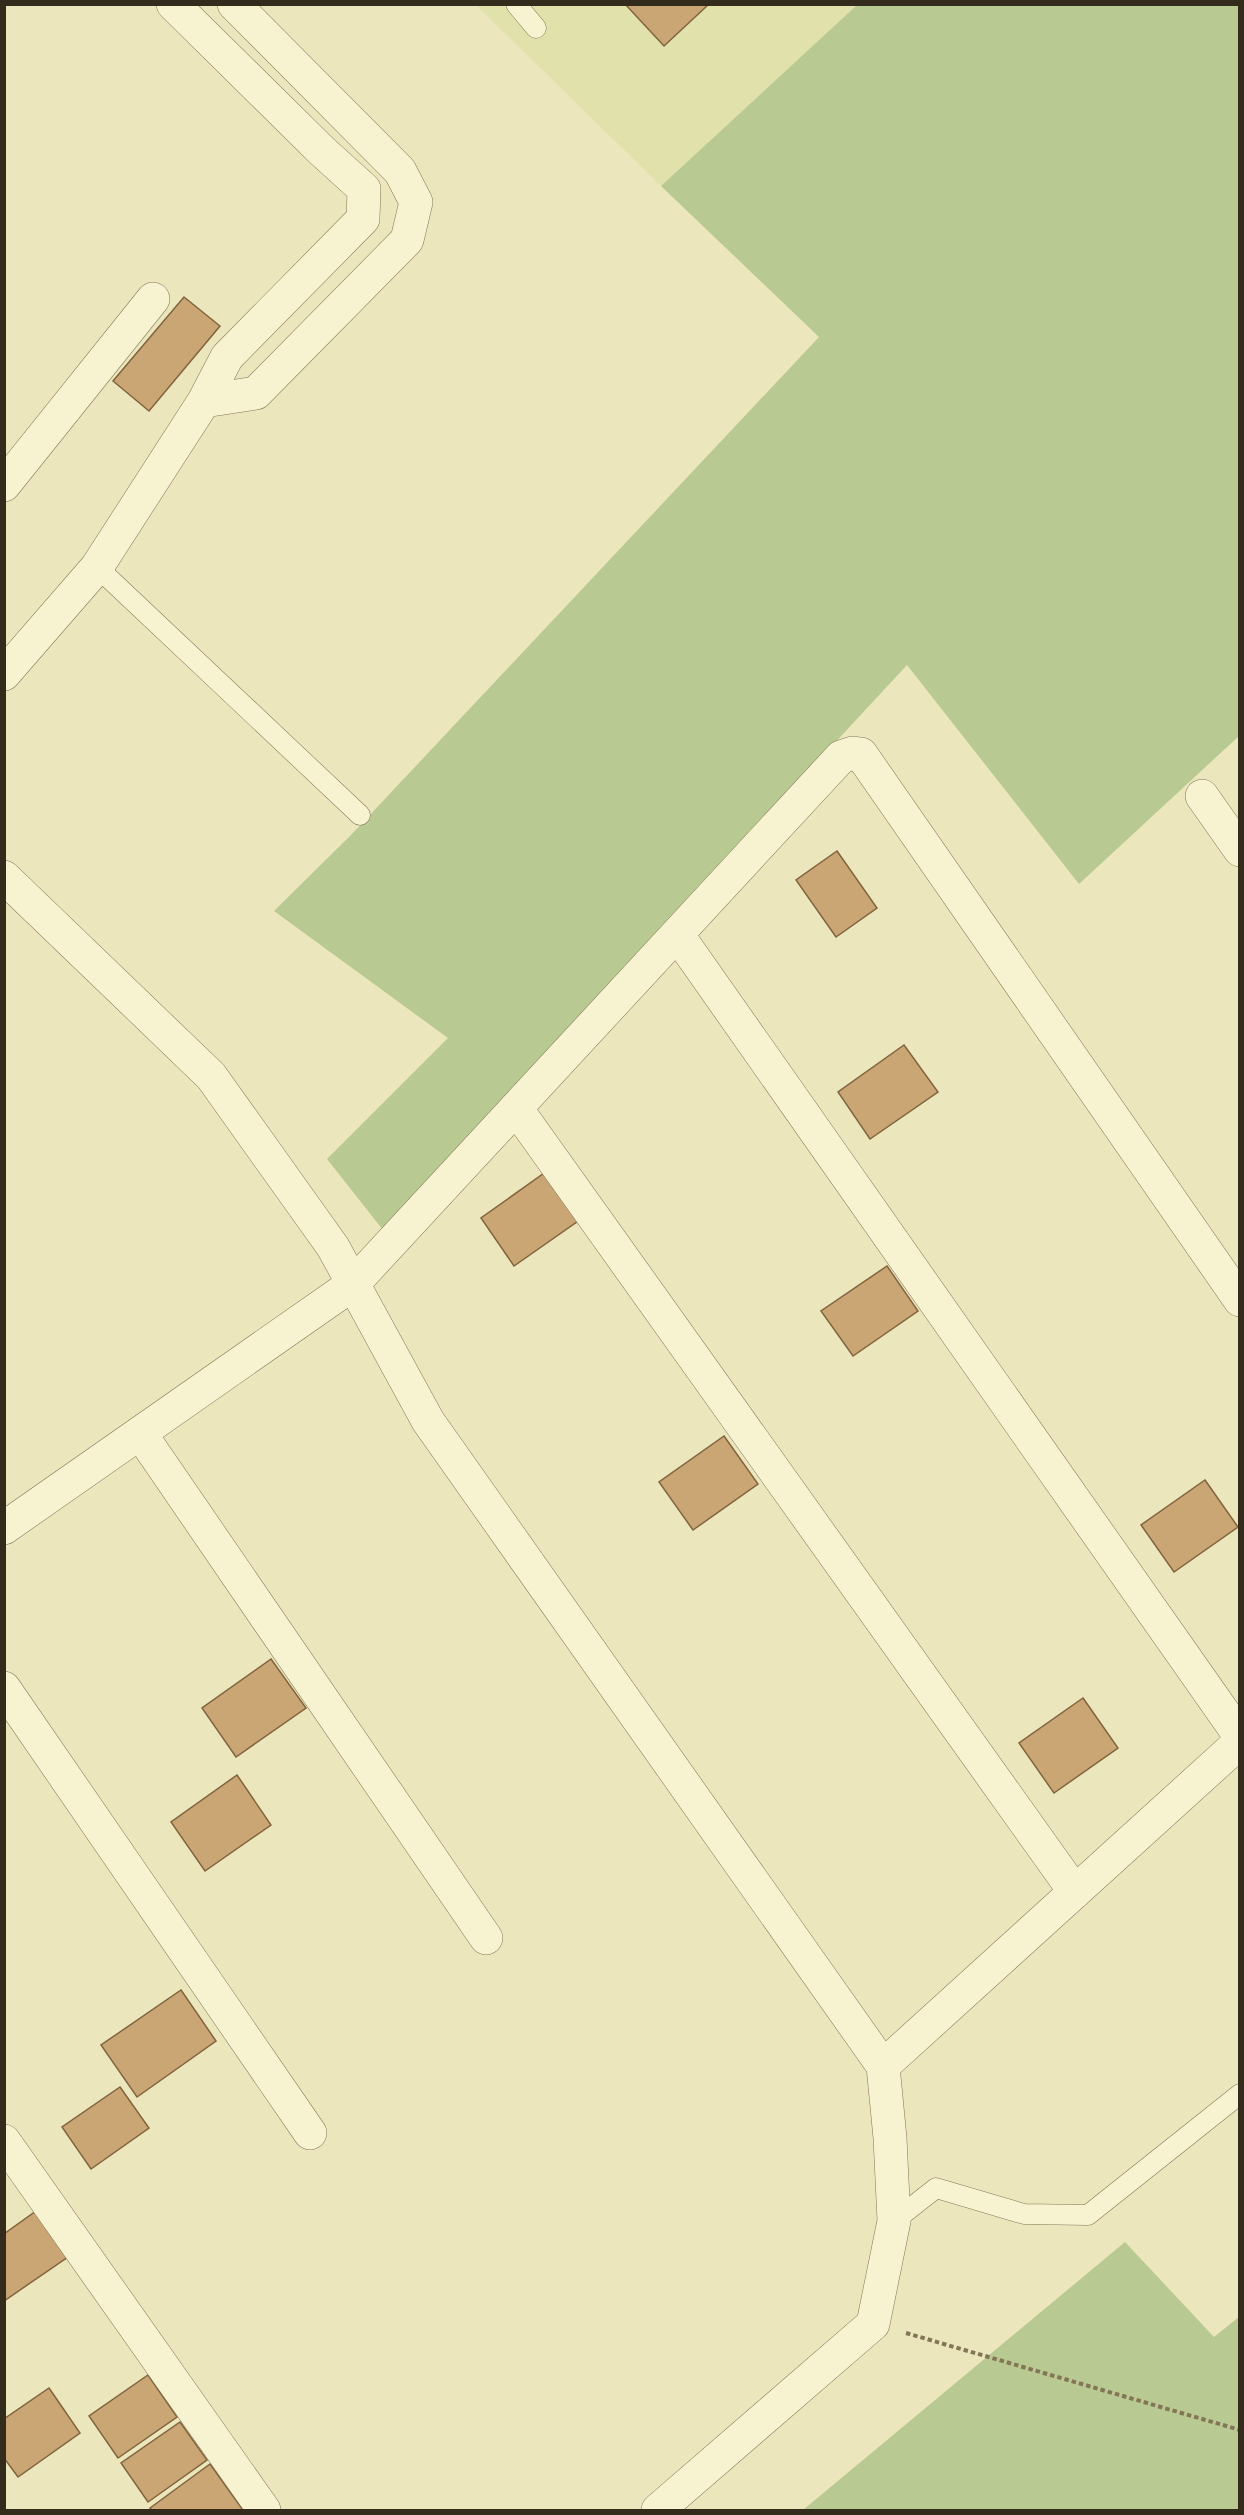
<svg xmlns="http://www.w3.org/2000/svg" width="1244" height="2515" viewBox="0 0 1244 2515" font-family="'Noto Serif',serif">
	<style>
		.farmland { fill: #e0e1ab }
		.green { fill: #b9c992 }
		.building { fill: #c9a674; stroke: #81643e; stroke-width: 1.5 }
		.lines { fill: none; stroke-linecap: round; stroke-linejoin: round }
		.lane-casing { stroke: #837657; stroke-width: 21 }
		.street-casing { stroke: #837657; stroke-width: 34 }
		.path { stroke: #837657; stroke-width: 4; stroke-dasharray: 4.5 3; stroke-linecap: butt }
		.lane { stroke: #f7f2d0; stroke-width: 20 }
		.street { stroke: #f7f2d0; stroke-width: 33 }
	</style>
	<rect width="100%" height="100%" fill="#ece6bd"/>
	<path class="farmland" d="M476,5H857L661,186Z"/>
	<path class="green" d="M857,5H1239V736L1079,884L907,665L383,1230L327,1159L448,1038L274,911L351,835L819,337L661,186Z
		M1125,2242L1214,2337L1239,2317V2510H803Z"/>
	<path class="building" d="M625,4H709L664,46Z
		M184,297L220,326L149,411L113,381Z
		M837,851L877,908L836,937L796,880Z
		M904,1045L938,1092L870,1139L838,1092Z
		M547,1171L581,1219L514,1266L481,1218Z
		M887,1266L918,1311L853,1356L821,1311Z
		M724,1436L758,1484L693,1530L659,1482Z
		M1205,1480L1238,1527L1174,1572L1141,1525Z
		M271,1659L306,1708L236,1757L202,1708Z
		M1083,1698L1118,1748L1054,1793L1019,1743Z
		M237,1775L271,1825L205,1871L171,1822Z
		M181,1990L216,2041L137,2097L101,2045Z
		M120,2087L149,2128L91,2169L62,2127Z
		M36,2211L68,2257L4,2301V2234Z
		M148,2375L177,2417L118,2458L89,2416Z
		M49,2388L80,2433L18,2477L4,2458V2419Z
		M180,2422L207,2460L148,2502L121,2463Z
		M210,2464L243,2510H152L150,2508Z"/>
	<g class="lines">
		<defs>
			<path id="lane" d="M516,4L536,28
				M97,567L360,815
				M894,2221L936,2188L1024,2214L1088,2215L1240,2094"/>
			<path id="street" d="M204,401L256,393L407,240L416,202L400,171L234,4
				M4,485L153,299
				M4,674L97,567L204,401L227,357L363,219L364,189L322,151L173,4
				M1202,796L1240,850
				M4,877L211,1076L333,1247L428,1421L883,2066L890,2138L894,2221L873,2324L658,2510
				M677,934L1240,1736
				M516,1108L1075,1892
				M140,1433L486,1938
				M4,1528L353,1284L841,757L853,753L861,754L1240,1300
				M4,1688L310,2133
				M883,2066L1240,1742
				M4,2141L264,2510"/>
		</defs>
		<use href="#lane" class="lane-casing"/>
		<use href="#street" class="street-casing"/>
		<path class="path" d="M906,2333L1240,2430"/>
		<use href="#lane" class="lane"/>
		<use href="#street" class="street"/>
	</g>
	<rect width="1244" height="2515" fill="none" stroke="#332b1b" stroke-width="12"/>
</svg>
